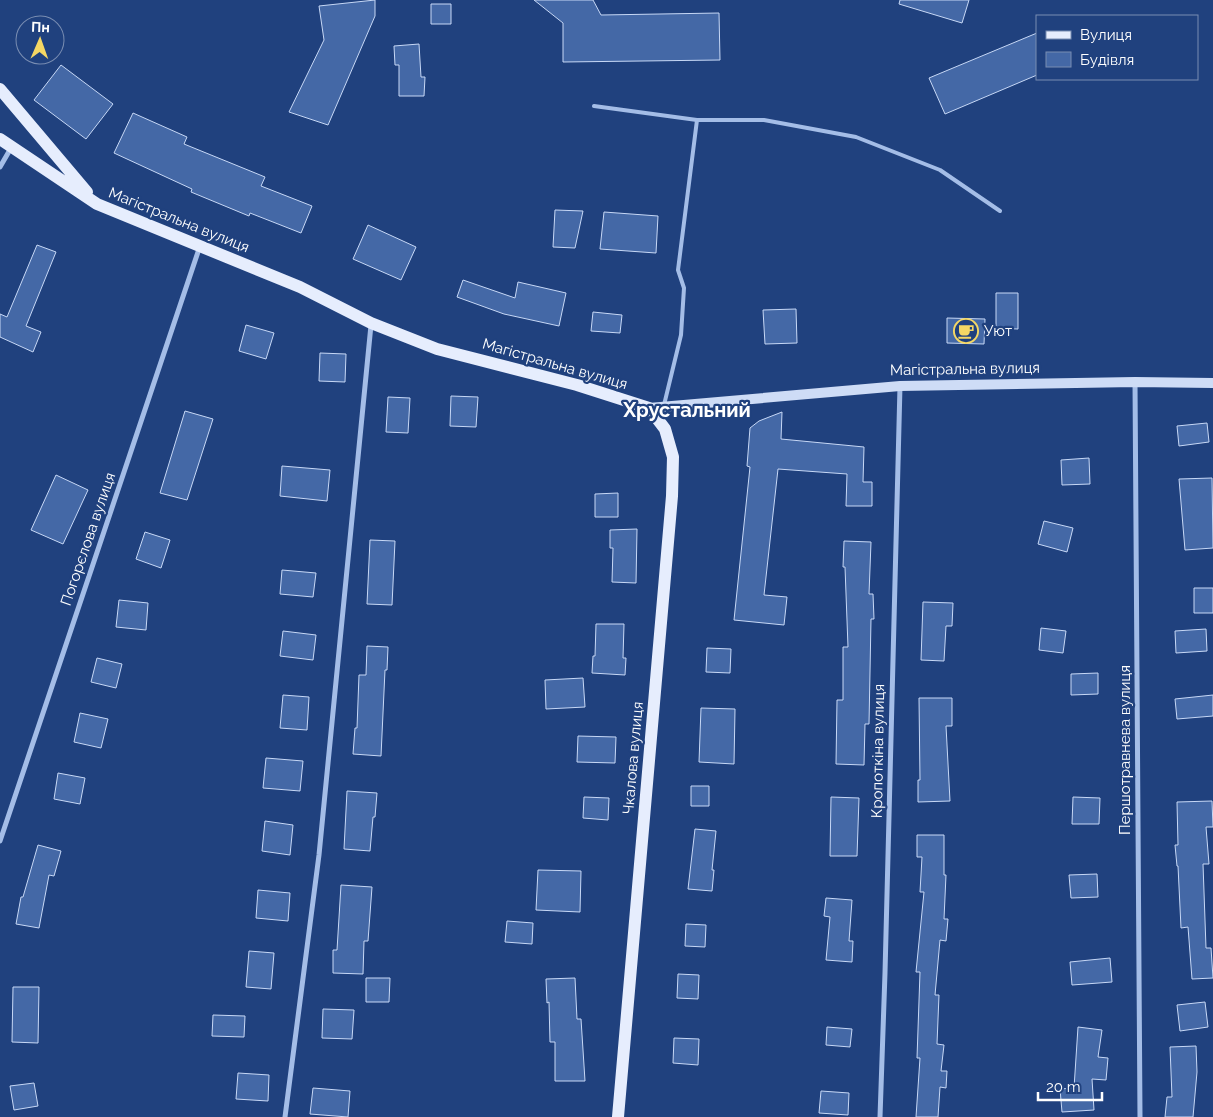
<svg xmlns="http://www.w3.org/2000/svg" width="1213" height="1117" viewBox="0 0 1213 1117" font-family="Raleway,sans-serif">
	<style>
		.building { fill: #4468a6; stroke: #c7d8f6 }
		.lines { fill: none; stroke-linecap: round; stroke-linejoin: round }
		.lane { stroke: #a4bde7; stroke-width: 4 }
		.street { stroke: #a4bde7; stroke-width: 5 }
		.secondary { stroke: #cedcf6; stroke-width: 10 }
		.primary { stroke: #e6edfd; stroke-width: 12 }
		.labels { text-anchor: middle; stroke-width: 4.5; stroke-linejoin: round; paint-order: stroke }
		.street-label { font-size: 15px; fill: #fff; stroke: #20417e }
		.poi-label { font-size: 15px; fill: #fff; stroke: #20417e; text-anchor: start }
		.district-label { font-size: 20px; font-weight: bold; fill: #fff; stroke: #20417e }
	</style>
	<rect width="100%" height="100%" fill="#20417e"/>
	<path class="building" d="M375,0V16L328,125L289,112L324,40L319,6Z
		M534,0H593L601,15L719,13L720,60L563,62V23Z
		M900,0H969L962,23L899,4Z
		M431,4H451V24H431Z
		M1037,33V75L945,114L929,78Z
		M419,44L421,77H425L424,96H399V65H395L394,46Z
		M61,65L113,104L86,139L34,100Z
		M133,113L187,137L184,144L265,177L261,186L312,206L301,233L250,213L249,216L191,192L192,189L114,153Z
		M555,210L583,211L575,248L553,247Z
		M604,212L658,216L656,253L600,249Z
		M368,225L416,247L401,280L353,259Z
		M37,245L56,252L26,326L41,332L33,352L0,337V314L7,317Z
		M463,280L515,298L518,282L566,293L559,326L504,314L457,297Z
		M996,293H1018V329L996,328Z
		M796,309L797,343L765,344L763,310Z
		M593,312L622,315L620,333L591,331Z
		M947,318L985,319L984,344L947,343Z
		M246,325L274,333L266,359L239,351Z
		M320,353L346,354L345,382L319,381Z
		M451,396L478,397L476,427L450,426Z
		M388,397L410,398L408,433L386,432Z
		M185,411L213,419L187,500L160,493Z
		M782,412L781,439L864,447L863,482H872V506H846L847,474L778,469L764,595L787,597L784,625L734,620L750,467L747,466L750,428L759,421Z
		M1207,423L1209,442L1179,446L1177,426Z
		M1089,458L1090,484L1062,485L1061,460Z
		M282,466L330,470L327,501L280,496Z
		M56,475L88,490L63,544L31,530Z
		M1212,478L1213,548L1185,550L1179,479Z
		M618,493V517H595V494Z
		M1044,521L1073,528L1067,552L1038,544Z
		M637,529L636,583L612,582L613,548H610V530Z
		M145,532L170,540L161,568L136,559Z
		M370,540L395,541L392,605L367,604Z
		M844,541L871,542L869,594H873L874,619H871L869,724H865L864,765L836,764L837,700H843V647H848L845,567H843Z
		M282,570L316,573L313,597L280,594Z
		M1194,588H1213V613H1194Z
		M119,600L148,603L146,630L116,627Z
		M923,602L953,603L952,626H946L944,661L921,660Z
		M596,624H624L623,658H626L625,675L592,673L593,656H595Z
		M1041,628L1066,631L1063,653L1039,650Z
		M1206,629L1207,651L1176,653L1175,631Z
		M283,631L316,635L313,660L280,656Z
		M367,646L388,647L387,670H385L381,756L353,754L355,728H357L359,675H366Z
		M707,648L731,649L730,673L706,672Z
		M97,658L122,664L116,688L91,682Z
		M1098,673V694L1071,695V674Z
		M583,678L585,707L546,709L545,680Z
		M283,695L309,697L307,730L280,728Z
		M1213,695V716L1177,719L1175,699Z
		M919,698H952V726H946L950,801L918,802V780H920Z
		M701,708L735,709L734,764L699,762Z
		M80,713L108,719L101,748L74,742Z
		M578,736L616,737L615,763L577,762Z
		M266,758L303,761L300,791L263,788Z
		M58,773L85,778L80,804L54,799Z
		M691,786H709V806H691Z
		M347,791L377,793L375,817H373L370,851L344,849Z
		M584,797L609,798L608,820L583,818Z
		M831,797L859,798L857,856H830Z
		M1073,797L1100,798L1099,824H1072Z
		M1212,801L1213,827H1206L1209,864H1203L1206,948H1211L1213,978L1192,979L1188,927L1181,928L1178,866H1177L1175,845H1178L1177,802Z
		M265,821L293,825L290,855L262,851Z
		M695,829L716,831L712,870H714L712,891L688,889Z
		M917,835H944V875H946L944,919H948L946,941L940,940L935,995H939L937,1044L944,1045L941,1071H947L946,1088L940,1087L938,1117H916L920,1058H917L920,972H916L924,892H920L922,857H917Z
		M38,845L61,851L54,876L49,875L39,928L16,924L21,897H23Z
		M538,870L581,871L580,912L536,910Z
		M1097,874L1098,897L1071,898L1069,875Z
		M341,885L372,887L368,941H364L363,974L333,973V950H337Z
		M258,890L290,893L288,921L256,918Z
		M826,898L852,900L849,941H853L852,962L826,960L830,917L824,916Z
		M507,921L533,923L532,944L505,942Z
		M686,924L706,925L705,947L685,946Z
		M249,951L274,953L271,989L246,987Z
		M1110,958L1112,982L1072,985L1070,962Z
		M678,974L699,975L698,999L677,998Z
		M366,978H390L389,1002H366Z
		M575,978L577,1019H581L585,1081H555V1042H550L549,1002L547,1003L546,979Z
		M13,987H39L38,1043L12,1042Z
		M1205,1002L1208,1027L1180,1031L1177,1005Z
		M323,1009L354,1010L352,1039L322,1038Z
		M213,1015L245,1016L244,1037L212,1036Z
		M827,1027L852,1029L850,1047L826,1045Z
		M1078,1027L1102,1030L1098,1057L1108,1058L1106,1080L1092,1079L1094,1110L1062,1112L1060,1089L1074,1088Z
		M674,1038L699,1039L698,1065L673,1063Z
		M1196,1046L1197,1072L1193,1117H1165L1167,1097H1172L1170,1047Z
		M238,1073L269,1075L268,1101L236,1099Z
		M34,1083L38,1106L14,1110L10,1086Z
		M313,1088L350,1091L348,1117L310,1114Z
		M821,1091L849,1093L848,1115L819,1113Z"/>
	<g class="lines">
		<path class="lane" d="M594,106L697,120H764L856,137L940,170L1000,211
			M664,405L681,335L684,288L678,270L697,120"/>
		<path class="street" d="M0,167L11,148
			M1135,382L1140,1117
			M0,841L200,246
			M285,1117L319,855L371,325
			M880,1117L885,973L900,386"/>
		<path class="secondary" d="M649,408L900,386L1135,382L1213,383"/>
		<path class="primary" d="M0,89L87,192
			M0,139L97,204L300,287L371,323L437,349L577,385L649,408L665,429L673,457L672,496L618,1117"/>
	</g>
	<defs>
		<symbol id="cafe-ring" viewBox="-11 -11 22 22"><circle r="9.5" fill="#20417e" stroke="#f5d764" stroke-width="1.5"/><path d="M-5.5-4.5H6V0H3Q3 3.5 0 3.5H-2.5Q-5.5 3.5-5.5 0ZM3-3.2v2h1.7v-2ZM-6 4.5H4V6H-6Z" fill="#f5d764"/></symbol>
	</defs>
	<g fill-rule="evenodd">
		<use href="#cafe-ring" x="952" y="317" width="28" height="28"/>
	</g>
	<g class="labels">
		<g class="street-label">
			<text transform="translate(179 220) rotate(22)" y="5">Магістральна вулиця</text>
			<text transform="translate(555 364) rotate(16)" y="5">Магістральна вулиця</text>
			<text transform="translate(965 369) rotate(-1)" y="5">Магістральна вулиця</text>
			<text transform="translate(88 539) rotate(-71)" y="5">Погорєлова вулиця</text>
			<text transform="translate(1125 750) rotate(-90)" y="5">Першотравнева вулиця</text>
			<text transform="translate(878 751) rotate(-89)" y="5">Кропоткіна вулиця</text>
			<text transform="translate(633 758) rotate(-85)" y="5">Чкалова вулиця</text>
		</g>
		<g class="poi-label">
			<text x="984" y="336">Уют</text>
		</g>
		<g class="district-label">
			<text x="687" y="417">Хрустальний</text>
		</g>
	</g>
	<rect x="1036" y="15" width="162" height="65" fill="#20417e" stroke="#798db2"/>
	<rect x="1046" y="31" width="25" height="8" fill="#e6edfd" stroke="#798db2"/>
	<text x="1080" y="40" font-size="15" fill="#ffffff">Вулиця</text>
	<rect x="1046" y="52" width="25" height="15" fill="#4468a6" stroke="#798db2"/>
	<text x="1080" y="65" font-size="15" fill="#ffffff">Будівля</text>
	<g transform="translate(40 40) rotate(2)"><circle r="24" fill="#20417e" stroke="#798db2"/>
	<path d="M0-4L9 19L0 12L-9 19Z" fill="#f5d764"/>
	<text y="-8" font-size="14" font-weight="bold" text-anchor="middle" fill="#ffffff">Пн</text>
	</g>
	<path d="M1038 1092v8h64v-8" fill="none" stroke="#ffffff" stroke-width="2.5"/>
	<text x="1046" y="1092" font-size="15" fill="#ffffff" stroke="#20417e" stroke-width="4" paint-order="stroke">20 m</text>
</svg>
